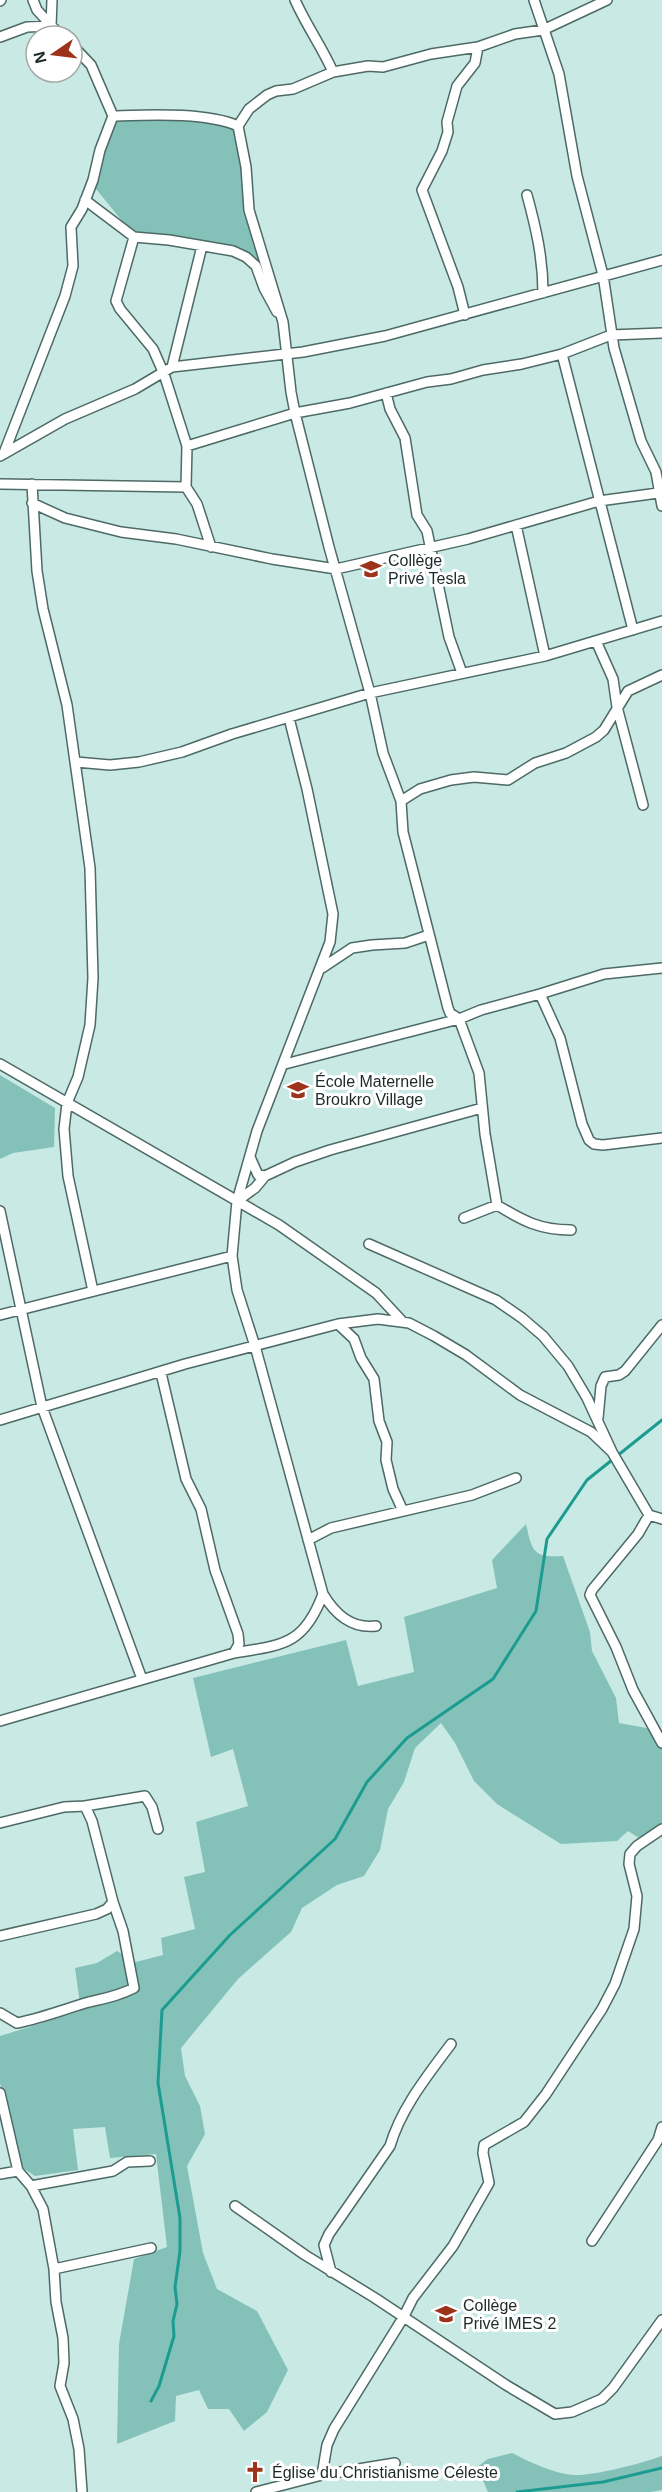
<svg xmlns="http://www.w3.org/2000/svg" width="662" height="2492" viewBox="0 0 662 2492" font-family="Arial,sans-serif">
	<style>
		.green { fill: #84c2b9 }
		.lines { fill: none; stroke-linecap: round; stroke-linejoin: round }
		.stream { stroke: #1c9c90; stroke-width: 3 }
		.minor-casing { stroke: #4d6a66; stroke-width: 12 }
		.minor { stroke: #fff; stroke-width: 9 }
		.labels { text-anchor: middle; stroke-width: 6; stroke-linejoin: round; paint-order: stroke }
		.poi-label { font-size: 16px; fill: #1d2a28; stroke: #fff; text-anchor: start }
	</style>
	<rect width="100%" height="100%" fill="#c8e9e4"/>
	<path class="green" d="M145,117L220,123L235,129L242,165L247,212L261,265L246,251L198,241L140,234L123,222L96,189V178L104,149L116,119Z
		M0,1075L55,1108L54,1147L13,1153L0,1159Z
		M526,1524C532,1551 533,1558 563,1556L590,1632L592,1651L616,1698L619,1723L652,1729L662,1746V1823L653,1832L639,1838L628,1831L617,1841L561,1844L497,1804L474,1781L455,1743L441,1723L415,1748L404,1782L388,1809L380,1850L364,1876L337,1885L302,1908L291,1932L238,1979L181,2048L185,2076L200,2106L205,2134L187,2166L203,2253L217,2289L257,2311L288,2370L267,2412L244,2431L229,2409H208L199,2390L176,2396L175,2421L117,2444L119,2344L134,2259L167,2247L156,2154L110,2158L105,2127L73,2129L78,2170L35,2176L21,2167L0,2083V2036L81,2011L75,1968L97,1963L117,1951L136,1962L163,1955L161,1938L195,1929L184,1877L205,1872L196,1822L248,1806L233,1749L211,1757L193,1678L346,1640L358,1686L414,1672L404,1617L497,1588L492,1560Z
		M512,2453C532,2463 552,2473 574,2475C594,2476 643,2463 662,2456V2490L650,2492H488L477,2467L488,2459Z"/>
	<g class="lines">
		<path class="stream" d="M151,2401L159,2386L174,2336L173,2321L177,2304L175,2287L180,2251V2218L158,2083L162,2010L230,1935L335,1839L367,1782L407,1738L493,1679L536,1611L547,1539L587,1480L662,1420
			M517,2492L603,2482L662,2468"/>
		<defs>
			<path id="minor" d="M33,0L37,10L61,36
				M295,0C306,25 322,47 333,72
				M534,0L559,74L577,176L603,275L614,348L641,441L656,472L662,506
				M0,1L1,0
				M0,37L27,27L51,26L52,0
				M113,116C149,115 206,112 238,126
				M527,195C536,228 543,258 543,293
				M85,200L134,237L169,240L233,251L246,257L256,266L264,288L277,312
				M134,237L116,301L120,309L153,349L164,374L187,446L186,487L197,504L211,547
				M465,315L458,287L422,190L442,151L448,132L447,122L457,86L475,63L478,47
				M562,354L633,630
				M172,367L202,246
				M386,393L390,409L405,438L417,515L427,531L449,637L462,673
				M187,446L295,413L350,403L427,382L451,379L483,370L522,364L562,354L611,335L662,333
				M4,453L65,296L73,266L71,227L82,209L93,180L100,150L113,116L91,65L72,45
				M0,456L65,419L135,389L172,367L303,352L385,336L662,260
				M0,484L186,487
				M32,484L37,571L43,609L67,705L90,868L93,978L90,1025L78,1077L67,1103L64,1129L68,1176L93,1291
				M32,503L65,518L121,532L176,539L272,559L336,569L468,539L599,501L658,493
				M516,525L545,656
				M596,641L613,679L617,707L643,805
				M76,762L110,765L139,762L182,752L232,734L370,693L545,656L662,621
				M401,801L420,789L451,780L474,777L508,780L535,763L566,753L596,737L604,730L628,691L662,675
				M322,968L352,948L372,945L405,943L429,935
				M540,994L560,1038L582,1124L589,1140L594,1144L603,1145L662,1138
				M0,1064L279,1225L376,1293L402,1321
				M285,1064L459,1019L481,1010L540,994L604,974L662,968
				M250,1157L258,1175L265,1176
				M237,1201L255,1188L265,1176L295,1162L330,1150L482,1108
				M497,1205L485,1134L479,1073L459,1019L450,1013L448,1008L403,832L401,801L383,753L370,693L329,547L295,413L291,392L283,322L249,210L246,167L238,126L249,109L267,95L276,91L293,89L333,72L368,66L383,67L431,54L478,47L515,34L543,30L607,0
				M0,1211L42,1407L142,1679
				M464,1218L497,1205C523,1221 540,1230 571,1230
				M369,1244L496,1300L522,1318L543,1336L568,1366L587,1398L612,1452L649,1515L662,1519
				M0,1315L232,1256
				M338,1324L354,1339L361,1358L374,1379L379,1421L387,1442L386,1460L393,1489L403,1511
				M161,1373L186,1479L201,1509L215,1570L238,1634L239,1644L234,1653
				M598,1418L601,1386L605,1377L619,1375L625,1371L662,1325
				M0,1420L185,1364L338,1324L378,1319L409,1323L434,1336L466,1355L520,1395L591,1432L612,1452
				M649,1515L638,1534L592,1590L590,1595L616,1647L633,1690L662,1743
				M308,1540L331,1528L472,1495L516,1478
				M323,1594C335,1614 351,1629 376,1626
				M0,1721L234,1653C283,1645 304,1645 323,1594L255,1346L237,1290L232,1256L237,1201L257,1131L330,942L333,914L307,789L289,718
				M85,1806L145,1796L152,1807L158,1829
				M0,1823L64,1807L85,1806L92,1821L113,1902L107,1909L96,1914L0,1936
				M0,2013L17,2023C42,2018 65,2009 89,2002C106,1998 118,1996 134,1988L123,1931L113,1902
				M0,2093L18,2171
				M0,2174L18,2171L31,2186L43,2209L54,2269L56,2302L63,2338L64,2363L60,2386L73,2419L79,2449L82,2492
				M31,2186L113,2171L127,2162L150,2161
				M235,2206L305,2255L375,2298L506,2385L555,2414L572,2412L602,2399L613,2388L662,2320
				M592,2241L658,2140L662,2127
				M54,2269L151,2248
				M331,2272L324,2245L329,2234L390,2146C401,2108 428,2075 451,2044
				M322,2475L327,2445L334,2429L403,2318L413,2298L453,2246L489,2183L483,2153L484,2145L524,2122L546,2094L602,2009L615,1984L634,1929L637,1896L629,1864L630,1854L637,1846L662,1829
				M256,2492L322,2475L395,2463"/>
		</defs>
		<use href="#minor" class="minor-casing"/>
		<use href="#minor" class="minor"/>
	</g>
	<defs>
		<symbol id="school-bare" viewBox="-9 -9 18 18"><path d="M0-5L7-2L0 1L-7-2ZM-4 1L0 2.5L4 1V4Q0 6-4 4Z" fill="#9c331a" stroke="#fff" stroke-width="2.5" paint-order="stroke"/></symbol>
		<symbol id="church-bare" viewBox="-9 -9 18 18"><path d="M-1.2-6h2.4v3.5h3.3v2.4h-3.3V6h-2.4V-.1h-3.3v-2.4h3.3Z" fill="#9c331a" stroke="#fff" stroke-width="2.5" paint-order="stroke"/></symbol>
	</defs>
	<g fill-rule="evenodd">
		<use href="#school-bare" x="356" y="554" width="30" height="30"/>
		<use href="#school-bare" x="283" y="1075" width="30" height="30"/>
		<use href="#school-bare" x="431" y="2299" width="30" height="30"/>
		<use href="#church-bare" x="240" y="2457" width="30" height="30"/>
	</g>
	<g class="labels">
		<g class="poi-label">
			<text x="388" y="566">Collège<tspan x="388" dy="18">Privé Tesla</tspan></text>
			<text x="315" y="1087">École Maternelle<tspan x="315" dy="18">Broukro Village</tspan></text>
			<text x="463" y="2311">Collège<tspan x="463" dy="18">Privé IMES 2</tspan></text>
			<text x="272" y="2478">Église du Christianisme Céleste</text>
		</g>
	</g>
	<g transform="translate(54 54) rotate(256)"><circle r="28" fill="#ffffff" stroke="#a5aaa9" stroke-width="1.5"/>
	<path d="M0-4.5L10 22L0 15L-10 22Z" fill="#9c331a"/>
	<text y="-9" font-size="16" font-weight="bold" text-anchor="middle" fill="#1d2a28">N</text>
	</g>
</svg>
